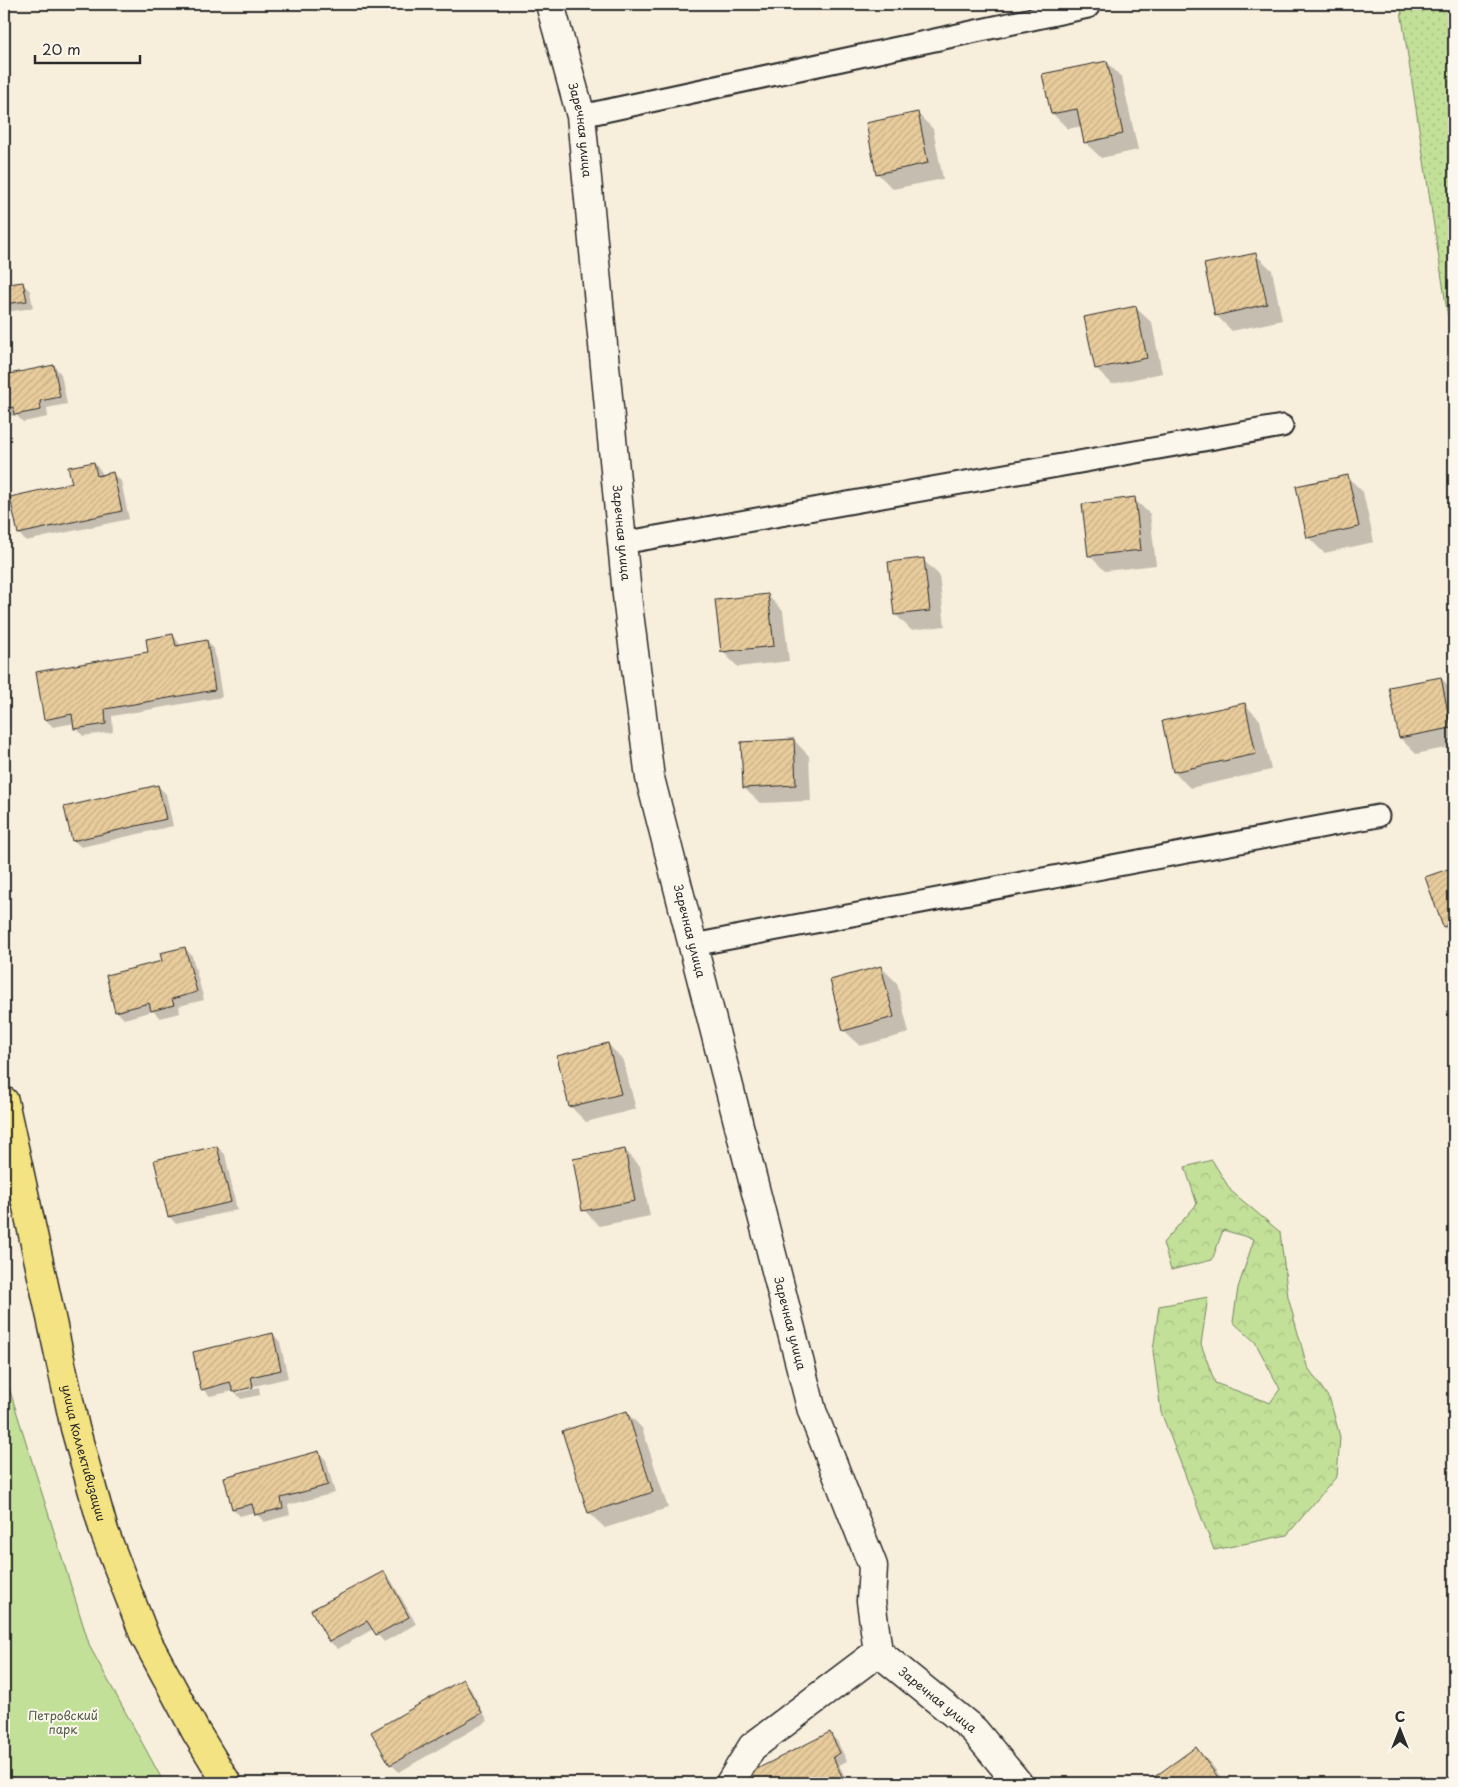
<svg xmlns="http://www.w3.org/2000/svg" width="1458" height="1787" viewBox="0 0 1458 1787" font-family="'Playpen Sans',sans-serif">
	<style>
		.grass { fill: url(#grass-dots); stroke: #768662 }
		.forest { fill: url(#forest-crowns); stroke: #768662 }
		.green { fill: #c2e098; stroke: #768662 }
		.shadow { fill: #0003 }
		.building { fill: url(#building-hatch); stroke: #2b2b2b }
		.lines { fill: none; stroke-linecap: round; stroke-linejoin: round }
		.lane-casing { stroke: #2b2b2b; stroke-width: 25 }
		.street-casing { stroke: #2b2b2b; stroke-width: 31 }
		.primary-casing { stroke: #2b2b2b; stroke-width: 31 }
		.lane { stroke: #fbf7ec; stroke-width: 21 }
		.street { stroke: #fbf7ec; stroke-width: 28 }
		.primary { stroke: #f4e382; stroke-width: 28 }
		.labels { text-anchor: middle; stroke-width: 4; stroke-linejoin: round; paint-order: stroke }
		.street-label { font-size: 12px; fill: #2b2b2b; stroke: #fbf7ec }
		.park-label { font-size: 12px; fill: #515846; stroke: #fbf7ec }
	</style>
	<defs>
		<pattern id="grass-dots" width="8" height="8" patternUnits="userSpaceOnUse" patternTransform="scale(1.25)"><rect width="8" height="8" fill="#c2e098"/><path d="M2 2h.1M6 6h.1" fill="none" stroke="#a7c083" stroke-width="1.8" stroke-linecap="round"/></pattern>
		<pattern id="forest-crowns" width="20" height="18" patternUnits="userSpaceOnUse" patternTransform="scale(1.25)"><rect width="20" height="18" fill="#c2e098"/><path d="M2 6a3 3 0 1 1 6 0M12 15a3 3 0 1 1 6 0" fill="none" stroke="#a7c083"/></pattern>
		<pattern id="building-hatch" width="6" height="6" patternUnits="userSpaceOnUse" patternTransform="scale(1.25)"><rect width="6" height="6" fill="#e8cc9c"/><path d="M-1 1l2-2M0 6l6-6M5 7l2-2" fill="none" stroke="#c7af87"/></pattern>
	</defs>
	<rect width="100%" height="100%" fill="#f7eedc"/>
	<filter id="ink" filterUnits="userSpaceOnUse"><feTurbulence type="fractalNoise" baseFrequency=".02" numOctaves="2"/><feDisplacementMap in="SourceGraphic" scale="10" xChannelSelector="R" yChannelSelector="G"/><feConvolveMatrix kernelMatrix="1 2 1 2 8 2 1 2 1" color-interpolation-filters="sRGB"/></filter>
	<g filter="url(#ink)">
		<path class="grass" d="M1400,4H1454V342L1447,311Z"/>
		<path class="forest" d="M1212,1160L1231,1191L1280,1232L1288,1297L1307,1366L1330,1400L1340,1437L1337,1476L1287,1535L1214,1550L1161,1412L1153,1351L1159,1306L1208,1297L1201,1344L1215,1383L1270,1403L1280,1389L1255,1342L1233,1322L1238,1288L1254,1239L1223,1230L1212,1260L1171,1270L1163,1243L1197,1204L1185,1167Z"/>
		<path class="green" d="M4,1362L10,1391L90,1647L164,1783H4Z"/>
		<path class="shadow" d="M1107,62L1122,78L1138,150L1101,158L1085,142L1082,126L1068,129L1052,113Z
			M917,113L933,129L943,179L893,189L878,174Z
			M1256,255L1272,270L1282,320L1232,331L1216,315Z
			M4,274L13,285L22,283L30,291L33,308L5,312L7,328L4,329Z
			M1136,308L1152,323L1162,373L1112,384L1096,368Z
			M54,366L61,374L67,404L47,408L48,417L23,422L16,415L4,417V376Z
			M94,463L101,471L103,476L113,474L121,481L129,519L26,541L19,534Z
			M1347,476L1363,492L1374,542L1324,553L1308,537Z
			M1134,499L1150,514L1156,565L1105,571L1089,555Z
			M923,560L939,575L945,626L911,630L895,614Z
			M767,595L783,611L789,661L738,667L723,652Z
			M173,635L181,646L207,641L214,649L222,697L112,716L113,732L83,736L76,728L75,723L53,727L45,719L150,653Z
			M1441,678L1454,692V746L1416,754L1400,738L1390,688Z
			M1244,704L1260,720L1271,770L1190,788L1174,772L1163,722Z
			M794,740L809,756L811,801L760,803L744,788Z
			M158,786L166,794L173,826L81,847L73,840Z
			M1454,869V937L1444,927L1427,878Z
			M185,948L192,956L204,1000L179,1006L180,1013L160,1018L153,1011L124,1019L116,1011L164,962Z
			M881,967L897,983L909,1033L860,1046L844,1030Z
			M608,1044L623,1060L636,1109L586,1122L570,1106Z
			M217,1147L225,1154L237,1210L176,1224L169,1216Z
			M625,1150L640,1166L650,1216L599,1226L584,1210Z
			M273,1334L280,1342L288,1378L237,1390V1393L259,1387L260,1395L241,1399L234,1391L210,1396L202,1389Z
			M626,1412L642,1428L668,1508L605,1528L589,1513Z
			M319,1453L326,1460L335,1493L288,1505L290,1515L264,1522L255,1512L240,1516L233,1509Z
			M384,1572L391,1580L416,1624L384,1642L373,1629L338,1649L330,1642L312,1611Z
			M463,1681L470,1688L488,1721L399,1772L391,1764Z
			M829,1734L837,1741L847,1761L839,1765L848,1783H753L748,1775Z
			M1196,1749L1212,1765L1225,1783H1149Z"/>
		<path class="building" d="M1107,61L1123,134L1084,143L1077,109L1051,114L1042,74Z
			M918,112L928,163L876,174L866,123Z
			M1256,253L1267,304L1215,316L1204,264Z
			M4,273L8,284L23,282L27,301L4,304Z
			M1136,306L1147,358L1095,369L1084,317Z
			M54,365L60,397L40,401L41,410L14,415L13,407L4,409V375Z
			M94,462L97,476L113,472L122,511L18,534L10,497L72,483L68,467Z
			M1348,475L1359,527L1307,538L1296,486Z
			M1135,497L1141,550L1088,556L1082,504Z
			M924,558L930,611L894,615L888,562Z
			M768,594L774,646L721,652L715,600Z
			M173,634L176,646L207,640L215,690L105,709L106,724L74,729L72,714L44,720L36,672L148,652L146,639Z
			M1441,677L1451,728L1399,738L1389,687Z
			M1245,703L1256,754L1173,772L1162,721Z
			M794,739L796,785L743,788L741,742Z
			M158,785L166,819L72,841L64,807Z
			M1454,867V923L1443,927L1425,877Z
			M185,947L197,992L172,999L174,1005L151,1011L149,1003L115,1012L106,975L162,961L160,953Z
			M881,966L894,1017L843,1031L830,980Z
			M608,1043L621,1094L569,1107L557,1056Z
			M217,1146L231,1202L168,1217L154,1160Z
			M625,1149L635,1201L582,1211L573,1159Z
			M273,1333L281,1370L251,1377L253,1387L233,1392L230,1382L201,1390L193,1352Z
			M627,1411L653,1492L588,1513L562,1431Z
			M319,1451L328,1485L281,1498L283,1508L255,1515L252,1504L232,1509L224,1477Z
			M384,1571L409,1617L376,1635L367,1621L329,1642L311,1610Z
			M463,1679L482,1713L390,1765L371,1732Z
			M830,1732L840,1753L833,1757L845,1783H751L747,1774Z
			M1196,1747L1222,1783H1146Z"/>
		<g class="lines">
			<defs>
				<path id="lane" d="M581,116L1088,7
					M622,543L1282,426
					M693,945L1378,816"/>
				<g id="street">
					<path id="s1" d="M550,4L581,116L628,605L650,778L812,1411L873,1566L871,1601L878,1652L974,1730L1018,1783"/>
					<path d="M730,1783L752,1747L878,1652"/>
				</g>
				<g id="primary">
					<path id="s2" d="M4,1101L75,1428L104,1531L145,1637L196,1732L227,1783"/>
				</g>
			</defs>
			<use href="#lane" class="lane-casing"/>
			<use href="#street" class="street-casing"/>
			<use href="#primary" class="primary-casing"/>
			<use href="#lane" class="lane"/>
			<use href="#street" class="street"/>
			<use href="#primary" class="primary"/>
		</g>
	</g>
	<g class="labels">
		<g class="street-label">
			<text dy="4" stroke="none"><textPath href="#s1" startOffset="130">Заречная улица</textPath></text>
			<text dy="4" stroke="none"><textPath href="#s1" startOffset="535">Заречная улица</textPath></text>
			<text dy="4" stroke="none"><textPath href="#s1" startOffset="940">Заречная улица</textPath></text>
			<text dy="4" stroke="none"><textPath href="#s1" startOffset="1345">Заречная улица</textPath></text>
			<text dy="4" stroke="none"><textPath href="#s2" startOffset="361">улица Коллективизации</textPath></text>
			<text dy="4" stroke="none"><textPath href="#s1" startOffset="1765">Заречная улица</textPath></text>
		</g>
		<g class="park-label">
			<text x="63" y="1720">Петровский<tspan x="63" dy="14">парк</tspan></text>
		</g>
	</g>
	<rect width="1458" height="1787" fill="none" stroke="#fbf7ec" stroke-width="20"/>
	<rect x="10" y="10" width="1438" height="1767" fill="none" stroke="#2b2b2b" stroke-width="2" filter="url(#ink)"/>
	<g transform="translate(1400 1730)" stroke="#fbf7ec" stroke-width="4" paint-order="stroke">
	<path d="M0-4L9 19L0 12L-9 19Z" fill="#2b2b2b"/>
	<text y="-8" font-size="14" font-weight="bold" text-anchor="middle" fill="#2b2b2b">С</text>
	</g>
	<path d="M35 55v8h105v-8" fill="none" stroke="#2b2b2b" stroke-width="2.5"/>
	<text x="42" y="55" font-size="15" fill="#2b2b2b" stroke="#fbf7ec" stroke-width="4" paint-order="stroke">20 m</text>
</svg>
